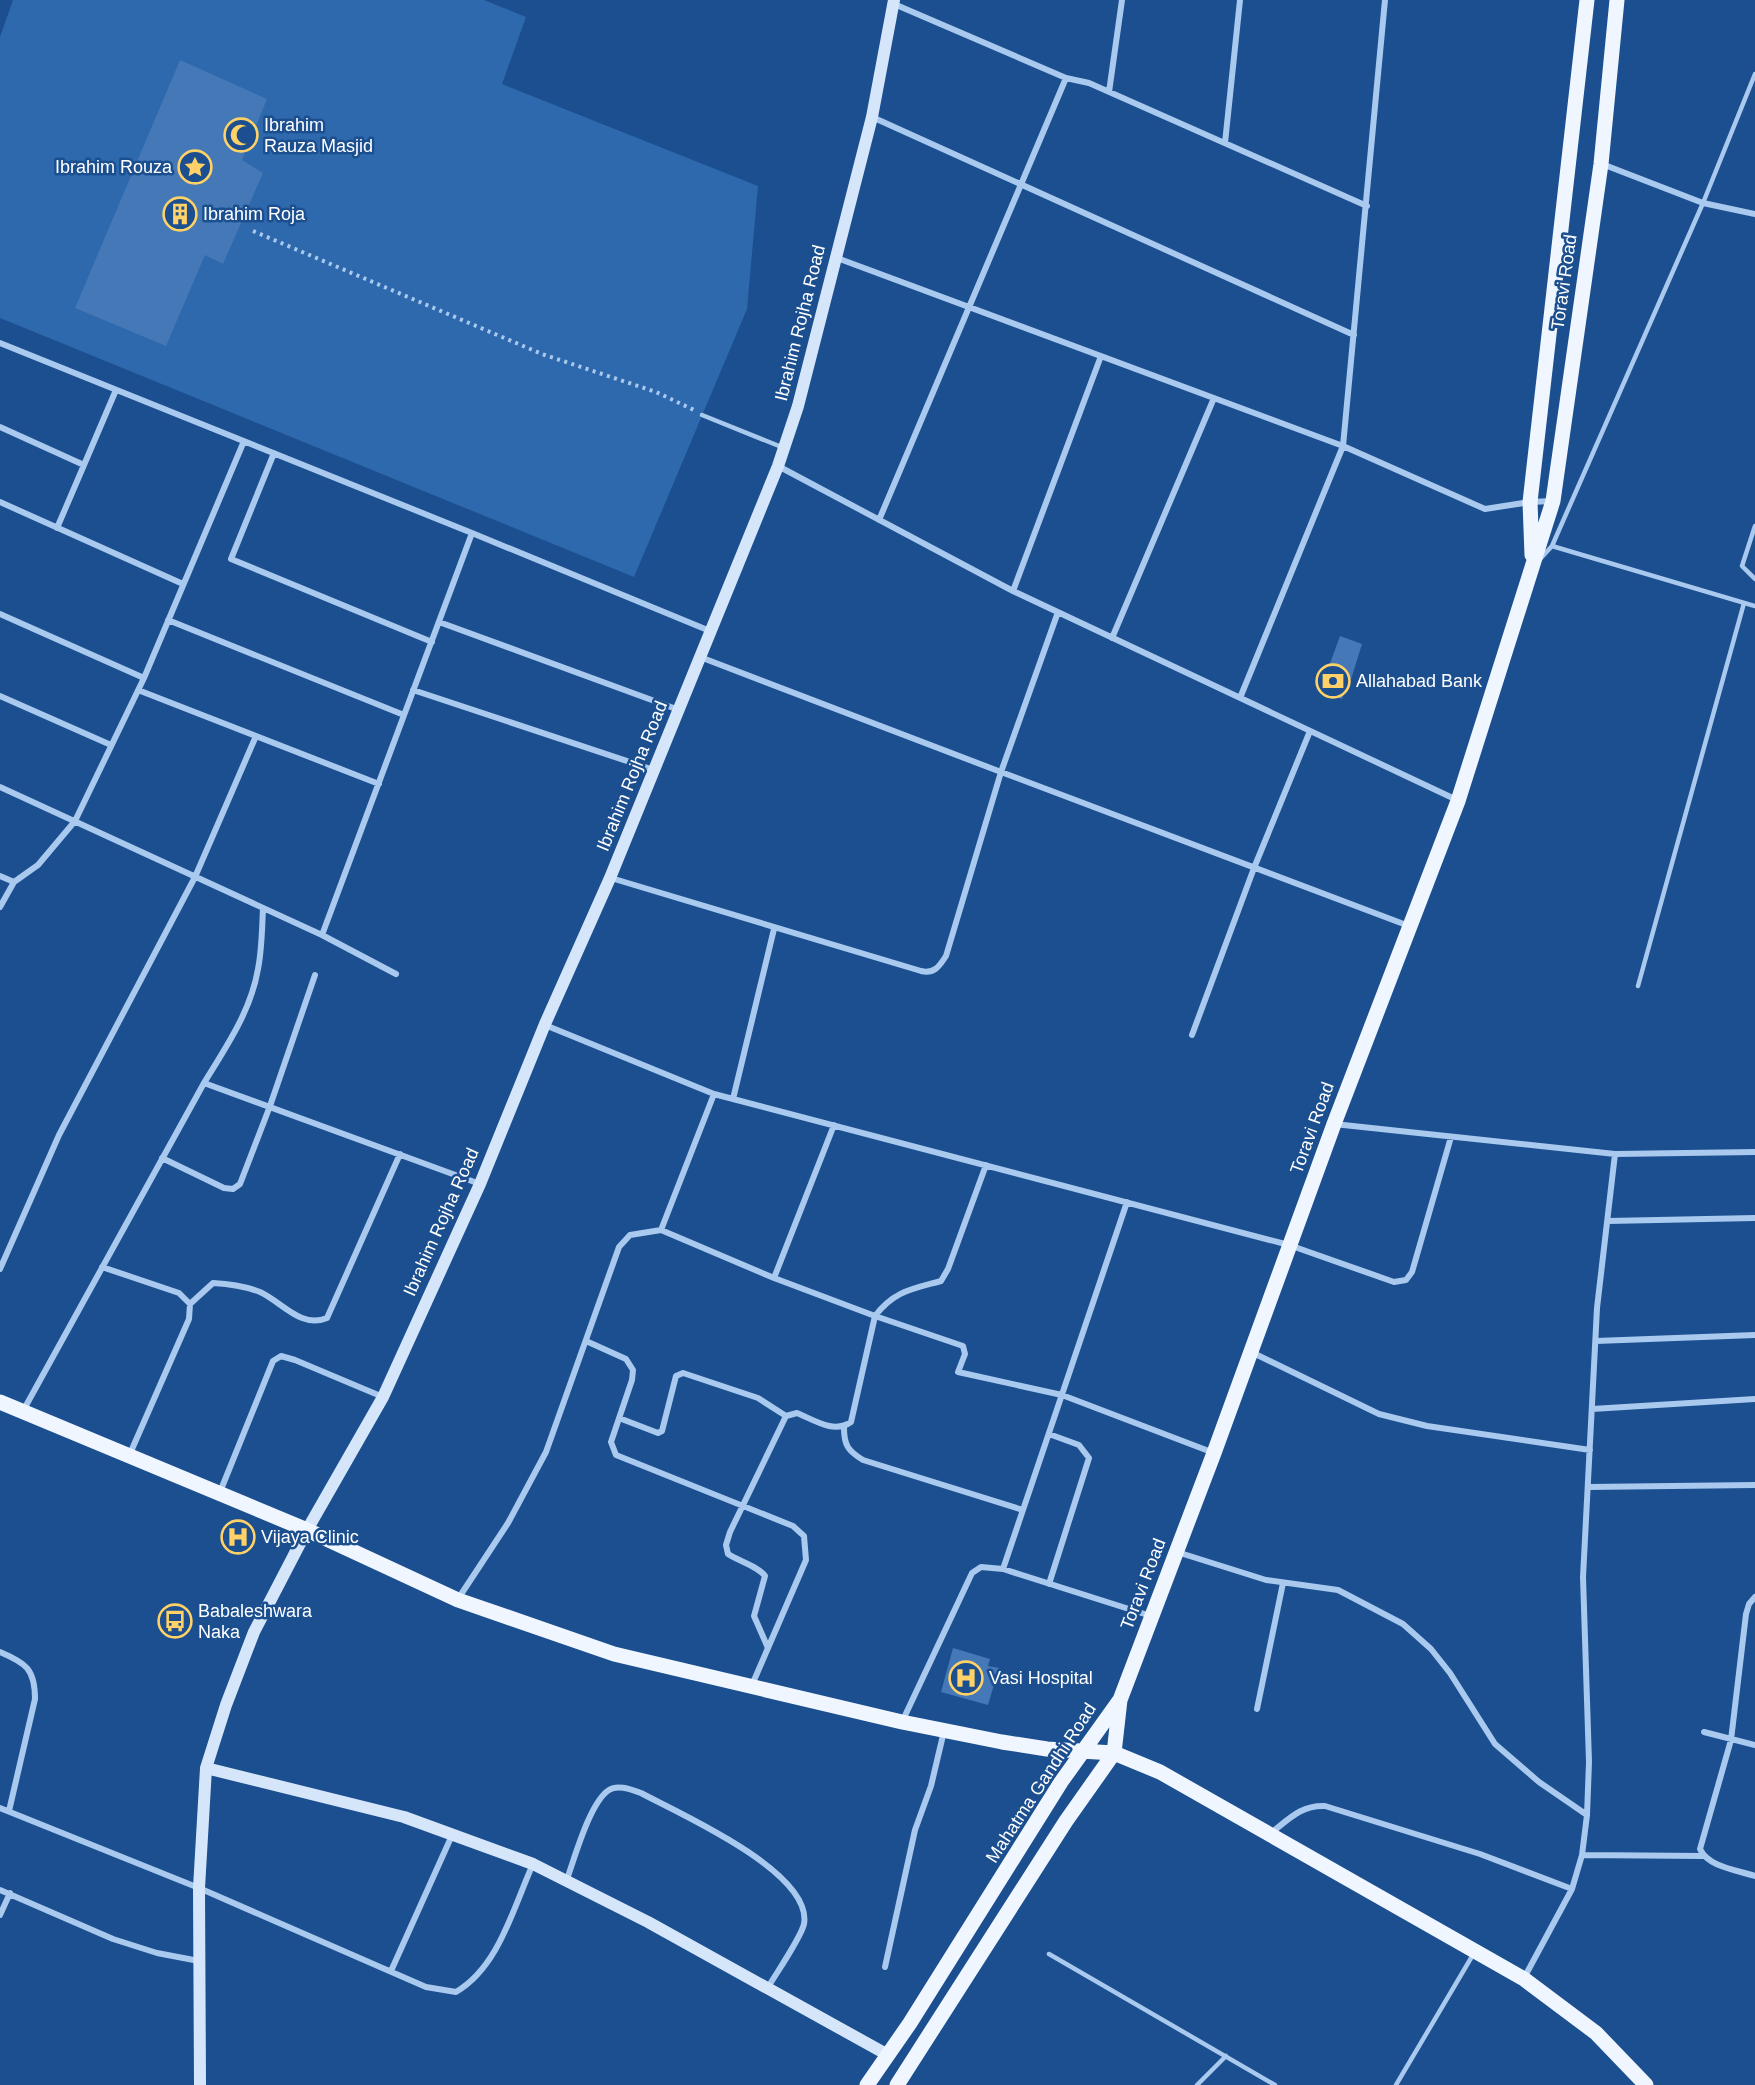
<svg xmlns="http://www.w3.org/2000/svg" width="1755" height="2085" viewBox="0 0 1755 2085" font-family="Arial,sans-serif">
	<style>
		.green { fill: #2e69ad }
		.building { fill: #4478b7 }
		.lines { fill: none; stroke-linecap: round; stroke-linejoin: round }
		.path { stroke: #a9c9ee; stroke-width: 4; stroke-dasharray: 3 4.5; stroke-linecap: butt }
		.lane { stroke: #a9c9ee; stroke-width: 4.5 }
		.street { stroke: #a9c9ee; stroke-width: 6 }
		.secondary { stroke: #d6e6fa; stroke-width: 12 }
		.primary { stroke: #f0f6ff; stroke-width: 15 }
		.labels { text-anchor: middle; stroke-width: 5; stroke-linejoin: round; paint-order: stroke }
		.poi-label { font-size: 18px; fill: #fff; stroke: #1b4f8f; text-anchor: start }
		.street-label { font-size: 18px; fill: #fff; stroke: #1b4f8f }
	</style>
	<rect width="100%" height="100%" fill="#1b4f8f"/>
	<path class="green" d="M13,0H484L526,17L502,84L758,186L747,309L634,577L0,318V37Z"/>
	<path class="building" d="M180,60L267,99L242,160L263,173L223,264L205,255L166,346L75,308Z
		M1340,636L1362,644L1348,689L1346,688L1342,699L1320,691Z
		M233,1525L250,1532L244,1547L227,1541Z
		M953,1648L990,1659L988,1666L999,1668L988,1705L941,1692Z"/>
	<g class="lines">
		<path class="path" d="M253,231L542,354L656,392L694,410"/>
		<path class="lane" d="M702,415L784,448
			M1755,526L1742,566L1755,579
			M1552,546L1755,606
			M1541,558L1552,546L1703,203L1755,74
			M1638,986L1744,603
			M1049,1954L1275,2085
			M1197,2085L1226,2056
			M1396,2085L1474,1953"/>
		<path class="street" d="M894,4L1066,78L1089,83L1367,206
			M1109,92L1122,0
			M872,117L1354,335
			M1225,143L1240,0
			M1602,164L1703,203L1755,214
			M837,258L1343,446L1485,509L1530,502L1552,501
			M0,343L472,533
			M0,427L84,465L116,390
			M274,453L231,559L432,642
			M778,466L1013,591L1457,800
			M0,502L183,584
			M879,520L1066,78
			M57,528L84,465
			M1013,591L1101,356
			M0,614L144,678L75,821L38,865L14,882L0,876
			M168,620L404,715
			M439,622L679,710
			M1112,638L1214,398
			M700,657L1001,772L1058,612
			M144,678L244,441
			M138,690L379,784
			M413,690L654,770
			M0,696L111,745
			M1240,698L1343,446L1385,0
			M0,787L322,935L396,974
			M611,878L921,971C934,974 939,967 946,956L1001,772L1409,926
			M0,907L14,882
			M322,935L472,533L710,631
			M545,1025L714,1094L1289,1245L1394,1282L1406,1280L1412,1272L1451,1137
			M1192,1035L1254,868L1310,731
			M204,1083C226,1047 251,1011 258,969C262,949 262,928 263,908
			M714,1094L661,1230L774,1278L875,1316C894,1291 912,1289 941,1281L948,1269L986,1165
			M733,1099L774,929
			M1334,1124L1615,1154L1755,1152
			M162,1158L224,1188L233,1189L240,1184L270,1106L315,975
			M1608,1221L1755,1218
			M102,1267L179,1293L190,1304L189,1319L129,1456
			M0,1269L59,1135L195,877L256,736
			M774,1278L834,1125
			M190,1304L213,1283C230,1284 245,1286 260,1292C282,1302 301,1329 327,1318L400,1154
			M586,1341L626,1359L633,1370L632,1380L611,1442L616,1455L793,1526L804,1536L806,1560L752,1685
			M1596,1341L1755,1335
			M1251,1352L1379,1414L1427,1426L1590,1450
			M1592,1409L1755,1399
			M23,1411L204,1083L480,1184
			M619,1418L658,1433L662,1431L676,1376L683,1373L758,1398L786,1416
			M844,1428C844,1445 848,1451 863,1460L1023,1510
			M1588,1487L1755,1485
			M220,1492L273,1361L281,1356L295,1360L383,1397
			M1177,1552L1266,1580L1338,1590L1403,1624L1431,1649L1450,1673L1495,1744L1539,1782L1587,1815
			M1003,1569L1127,1202
			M1049,1584L1089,1458L1079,1445L1049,1434
			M1755,1597L1749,1604L1746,1614L1731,1740L1700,1849C1708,1867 1737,1870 1755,1876
			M458,1599L508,1523L546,1452L619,1247L630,1235L661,1230
			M768,1648L754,1616L765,1576C759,1567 739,1561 728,1554L726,1545L730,1532L786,1416L797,1413C814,1420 834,1434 851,1422L875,1316L963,1346L965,1354L958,1372L1062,1395L1214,1453
			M0,1652C26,1663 35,1669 35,1699L9,1811
			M1257,1709L1283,1583
			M902,1722L972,1573L981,1567L1003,1569L1151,1616
			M1704,1732L1755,1745
			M0,1808L199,1888L426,1987L456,1992C499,1967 513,1908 533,1864
			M1271,1833C1289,1819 1301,1805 1325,1806L1480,1854L1572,1889
			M1582,1855L1703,1856
			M567,1879C575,1857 590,1802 609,1790C618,1784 632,1790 641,1793C680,1814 813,1872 804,1924C801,1938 775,1975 767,1989
			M0,1890L113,1939L157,1953L199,1961
			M0,1915L10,1893
			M885,1967L915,1830L931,1786L944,1731
			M391,1971L453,1833
			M1524,1978L1572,1889L1582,1855L1587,1815L1589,1762L1583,1577L1597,1308L1615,1154"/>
		<path class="secondary" d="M206,1768L404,1817L533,1864L648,1922L888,2055
			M200,2085L199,1888L206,1768L226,1705L254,1632L307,1530L383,1397L480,1184L545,1024L610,878L778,466L798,406L872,117L894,0"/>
		<path class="primary" d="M1532,555L1530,502L1587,0
			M0,1402L307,1530L458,1600L614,1654L902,1722L1002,1742L1047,1749L1114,1753L1160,1772L1524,1979L1596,2033L1646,2085
			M867,2085L910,2023L1061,1782L1119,1701
			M897,2085L1066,1821L1114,1753L1120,1700L1214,1453L1334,1124L1458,801L1553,501L1601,164L1617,0"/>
	</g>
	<defs>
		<symbol id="mosque-ring" viewBox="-11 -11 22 22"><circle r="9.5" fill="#1b4f8f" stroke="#ffd166" stroke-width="1.5"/><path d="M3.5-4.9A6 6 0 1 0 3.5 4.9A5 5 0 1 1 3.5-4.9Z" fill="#ffd166"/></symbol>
		<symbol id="sight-ring" viewBox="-11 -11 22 22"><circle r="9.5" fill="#1b4f8f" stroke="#ffd166" stroke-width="1.5"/><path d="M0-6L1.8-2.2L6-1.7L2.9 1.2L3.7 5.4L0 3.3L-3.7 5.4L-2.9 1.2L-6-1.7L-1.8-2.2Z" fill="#ffd166"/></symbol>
		<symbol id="building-ring" viewBox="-11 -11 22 22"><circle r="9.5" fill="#1b4f8f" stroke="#ffd166" stroke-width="1.5"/><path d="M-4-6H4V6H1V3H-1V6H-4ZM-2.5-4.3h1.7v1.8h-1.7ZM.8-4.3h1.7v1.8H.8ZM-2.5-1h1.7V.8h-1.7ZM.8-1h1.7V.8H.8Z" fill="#ffd166"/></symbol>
		<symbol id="bank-ring" viewBox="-11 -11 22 22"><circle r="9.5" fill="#1b4f8f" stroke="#ffd166" stroke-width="1.5"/><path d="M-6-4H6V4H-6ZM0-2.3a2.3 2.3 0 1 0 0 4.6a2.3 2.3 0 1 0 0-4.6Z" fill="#ffd166"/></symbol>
		<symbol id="hospital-ring" viewBox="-11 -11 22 22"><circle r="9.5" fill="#1b4f8f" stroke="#ffd166" stroke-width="1.5"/><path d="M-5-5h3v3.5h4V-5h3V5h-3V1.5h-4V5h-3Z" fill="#ffd166"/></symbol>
		<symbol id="bus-ring" viewBox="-11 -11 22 22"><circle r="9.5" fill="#1b4f8f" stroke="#ffd166" stroke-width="1.5"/><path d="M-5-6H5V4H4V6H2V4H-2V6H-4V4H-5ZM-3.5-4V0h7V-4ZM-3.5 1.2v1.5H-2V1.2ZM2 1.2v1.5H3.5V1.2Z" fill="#ffd166"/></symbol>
	</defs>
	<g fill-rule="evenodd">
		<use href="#mosque-ring" x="222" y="116" width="38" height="38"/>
		<use href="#sight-ring" x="176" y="148" width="38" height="38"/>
		<use href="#building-ring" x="161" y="195" width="38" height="38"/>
		<use href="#bank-ring" x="1314" y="662" width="38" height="38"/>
		<use href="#hospital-ring" x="219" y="1518" width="38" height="38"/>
		<use href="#bus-ring" x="156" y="1602" width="38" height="38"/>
		<use href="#hospital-ring" x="947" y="1659" width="38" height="38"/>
	</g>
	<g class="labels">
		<g class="poi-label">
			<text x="264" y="131">Ibrahim<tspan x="264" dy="21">Rauza Masjid</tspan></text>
			<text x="172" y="173" text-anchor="end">Ibrahim Rouza</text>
			<text x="203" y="220">Ibrahim Roja</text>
			<text x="1356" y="687">Allahabad Bank</text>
			<text x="261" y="1543">Vijaya Clinic</text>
			<text x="198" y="1617">Babaleshwara<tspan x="198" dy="21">Naka</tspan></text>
			<text x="989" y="1684">Vasi Hospital</text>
		</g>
		<g class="street-label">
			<text transform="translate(1564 282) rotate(-82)" y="6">Toravi Road</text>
			<text transform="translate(800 323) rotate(-76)" y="6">Ibrahim Rojha Road</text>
			<text transform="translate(632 776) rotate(-68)" y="6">Ibrahim Rojha Road</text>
			<text transform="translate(1312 1128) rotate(-70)" y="6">Toravi Road</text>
			<text transform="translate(441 1222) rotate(-66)" y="6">Ibrahim Rojha Road</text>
			<text transform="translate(1143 1584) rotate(-69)" y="6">Toravi Road</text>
			<text transform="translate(1041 1783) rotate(-57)" y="6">Mahatma Gandhi Road</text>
		</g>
	</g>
</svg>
